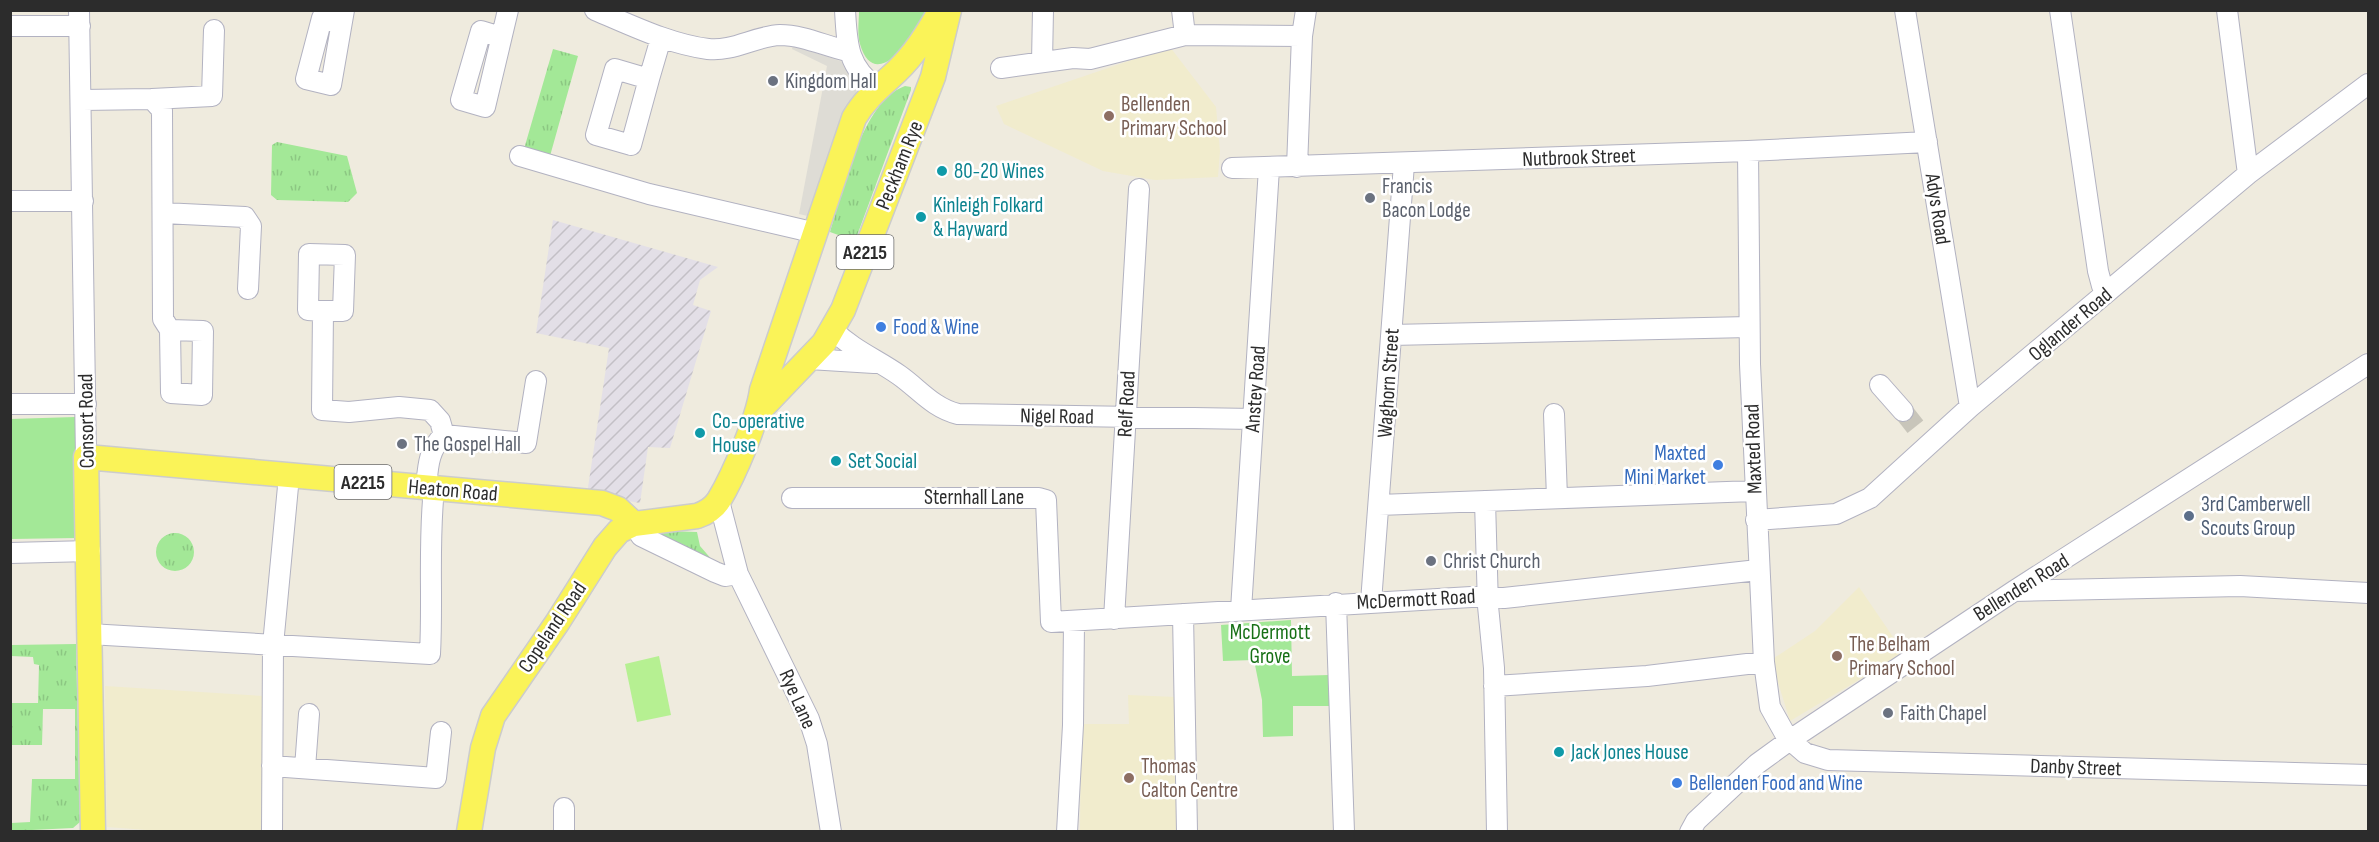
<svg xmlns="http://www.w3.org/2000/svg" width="2379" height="842" viewBox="0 0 2379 842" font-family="'Sofia Sans Condensed',sans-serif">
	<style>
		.industrial { fill: url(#industrial-furrows) }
		.education { fill: #f1eccd }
		.grass { fill: url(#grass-tufts) }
		.park { fill: #a3e897 }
		.pitch { fill: #b6f092 }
		.plaza { fill: #dedcd5 }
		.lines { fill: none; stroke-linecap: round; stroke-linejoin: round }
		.minor-tunnel { stroke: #c8c5ba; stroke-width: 20; stroke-dasharray: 20 10; stroke-linecap: butt }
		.minor-casing { stroke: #b2b2c1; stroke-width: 22 }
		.major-casing { stroke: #ccc; stroke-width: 27 }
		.minor { stroke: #fff; stroke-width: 20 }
		.major { stroke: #faf358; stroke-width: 24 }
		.worship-dot { fill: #6b7280; stroke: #fff; stroke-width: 2 }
		.education-dot { fill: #8d6e63; stroke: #fff; stroke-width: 2 }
		.culture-dot { fill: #0f9aa8; stroke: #fff; stroke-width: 2 }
		.shop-dot { fill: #3f7fe0; stroke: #fff; stroke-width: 2 }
		.service-dot { fill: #5c6f8a; stroke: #fff; stroke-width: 2 }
		.labels { text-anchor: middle; stroke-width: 5; stroke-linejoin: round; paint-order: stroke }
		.shield { fill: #fff; stroke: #6b6b6b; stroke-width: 1.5 }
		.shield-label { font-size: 20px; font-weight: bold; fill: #2c2c2c }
		.worship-label { font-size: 21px; fill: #5b616d; stroke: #fff; text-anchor: start }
		.education-label { font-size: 21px; fill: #785e54; stroke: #fff; text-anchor: start }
		.street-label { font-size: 21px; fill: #2c2c2c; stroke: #fff }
		.culture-label { font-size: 21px; fill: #0d838f; stroke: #fff; text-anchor: start }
		.shop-label { font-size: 21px; fill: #366cbe; stroke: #fff; text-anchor: start }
		.service-label { font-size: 21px; fill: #4e5e75; stroke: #fff; text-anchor: start }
		.park-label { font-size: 21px; fill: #177016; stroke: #fff }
	</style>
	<defs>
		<pattern id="industrial-furrows" width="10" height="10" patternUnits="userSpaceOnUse" patternTransform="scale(1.5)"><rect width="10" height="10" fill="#e3dfe7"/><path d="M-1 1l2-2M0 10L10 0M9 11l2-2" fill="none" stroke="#c3c0c6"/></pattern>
		<pattern id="grass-tufts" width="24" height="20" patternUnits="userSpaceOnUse" patternTransform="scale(1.5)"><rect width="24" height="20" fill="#a3e897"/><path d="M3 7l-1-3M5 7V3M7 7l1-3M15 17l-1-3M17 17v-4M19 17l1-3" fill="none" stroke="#8cc782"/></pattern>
	</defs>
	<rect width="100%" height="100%" fill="#efebde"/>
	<path class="industrial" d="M553,220L718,267L700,280L693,305L711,311L670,448L648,447L640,503L587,494L609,348L536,333Z"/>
	<path class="education" d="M1170,47L1216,107L1220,151L1218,177L1155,180L1103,171L1004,124L996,106Z
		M1859,587L1904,653L1790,721L1771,660L1815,631Z
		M105,686L263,696L262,831L173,832L107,827Z
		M1128,695L1176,697L1178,831L1080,832L1081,724H1129Z"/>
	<path class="grass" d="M553,49L578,56L550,156L524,149Z
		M905,86L911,87V90L855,241L830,232C844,190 861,102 905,86Z
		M277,142L347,156L357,193L348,202L277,200L271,195L272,145Z
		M667,531L697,532L700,546L713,561L647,533Z
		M156 552a19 19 0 1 1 38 0a19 19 0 1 1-38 0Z
		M76,644L80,822L73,828L11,831V823L30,822L32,779H75V709H43L42,745H11V703H38L39,665L34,664L33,657L11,656V645Z"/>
	<path class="park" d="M859,11H929C920,31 875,97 860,44C857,34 859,21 859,11Z
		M75,417L77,538L11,539L10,419Z
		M1291,620L1292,676L1329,675V706H1293V736L1263,737L1262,700L1254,660L1223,661L1221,625Z"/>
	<path class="pitch" d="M659,656L671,715L637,722L625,664Z"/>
	<path class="plaza" d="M793,45L843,62L858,95L812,217L799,214L827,66L792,49Z"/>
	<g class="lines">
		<path class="minor-tunnel" d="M1903,411L1918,430"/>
		<defs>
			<path id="minor" d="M79,10L86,457
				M595,10C631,25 669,44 708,49C732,52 756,36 780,35C803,35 825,46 847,51
				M845,10C847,43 847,67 877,88
				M1182,10L1185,35
				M1905,10L1970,407
				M2060,10L2098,271L2102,286L2107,292
				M2227,10L2248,174
				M341,23L322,18L306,79L331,85L344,10
				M10,26H80
				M501,37L481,31L461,100L485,107L508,10
				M1042,62L1043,10
				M1001,68L1073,58L1090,59L1185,35L1302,36
				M649,79L631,145L596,135L615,69L649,79L661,38
				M152,99L212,96L214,30
				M82,100L152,99L162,110L163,319L170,330L171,393L202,395L203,331L170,330
				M1748,151L1750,364L1764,662L1770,707L1789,741
				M520,156L649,194L816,233
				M1297,167L1302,36L1306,10
				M1232,168L1748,151L1927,142
				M10,201H83
				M163,213L245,217L251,226L248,289
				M323,311L308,310L309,254L345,255L343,311H323L322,410L349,412L399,407L430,410L440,421L444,435C428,450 428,467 426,488
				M833,330C853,350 876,359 899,375C919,389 933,408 958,414L1253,419
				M1391,335L1749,327
				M809,359L874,363
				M1880,385L1903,411
				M10,404H86
				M1554,414L1557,498
				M444,435L526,443L536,381
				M792,498H1039L1046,500L1051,622L1488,596L1504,598L1758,570
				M719,501L738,574L809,719L817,744L831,832
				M1485,501L1488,606L1494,668L1497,832
				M1379,505L1754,491
				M1756,520L1836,514L1870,498L1970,407L2248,174L2368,84
				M634,524L641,536L715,572L725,576L738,574
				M10,553L90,551
				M2014,591L2240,586L2368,593
				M1371,602L1404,164
				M1336,603L1344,832
				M1241,610L1269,168
				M1183,614L1187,832
				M1114,619L1139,189
				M89,634L430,654C433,598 428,544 434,489
				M1494,686L1647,676L1764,662
				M1790,740L1805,753L1828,760L2368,775
				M272,766L436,778L441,732
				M305,768L309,714
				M564,808V832
				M272,832L273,645L289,476
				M1067,832L1073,725L1074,621
				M1690,832L1696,821L1757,764L1790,740L2014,591L2368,364"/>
			<path id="major" d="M759,411L824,343L843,310L933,77L949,10
				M93,832L86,457L602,503L618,509L634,524
				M469,832L483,748L493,716L557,623L605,547L619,531L634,524L697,516C706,513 714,508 719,500C734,475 758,419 762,390L854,118C865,99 880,87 896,72C915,54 928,33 941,10"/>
		</defs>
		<use href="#minor" class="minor-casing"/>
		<use href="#major" class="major-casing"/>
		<use href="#minor" class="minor"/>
		<use href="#major" class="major"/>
	</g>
	<g class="worship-dot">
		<circle cx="773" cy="81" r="6"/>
		<circle cx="1370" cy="198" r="6"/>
		<circle cx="402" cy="444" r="6"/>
		<circle cx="1431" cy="561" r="6"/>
		<circle cx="1888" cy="713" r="6"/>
	</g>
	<g class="education-dot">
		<circle cx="1109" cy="116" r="6"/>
		<circle cx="1837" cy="656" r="6"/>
		<circle cx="1129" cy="778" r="6"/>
	</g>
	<g class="culture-dot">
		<circle cx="942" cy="171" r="6"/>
		<circle cx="921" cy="217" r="6"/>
		<circle cx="700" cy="433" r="6"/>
		<circle cx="836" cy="461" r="6"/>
		<circle cx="1559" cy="752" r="6"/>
	</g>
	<g class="shop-dot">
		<circle cx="881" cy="327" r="6"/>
		<circle cx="1718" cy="465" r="6"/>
		<circle cx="1677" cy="783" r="6"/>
	</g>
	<circle class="service-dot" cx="2189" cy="516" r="6"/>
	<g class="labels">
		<g class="shield">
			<rect x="836.5" y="235" width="57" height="34" rx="4.5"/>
			<rect x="334.5" y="465" width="57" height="34" rx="4.5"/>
		</g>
		<g class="shield-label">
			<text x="865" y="259">A2215</text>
			<text x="363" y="489">A2215</text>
		</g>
		<g class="worship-label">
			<text x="785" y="88">Kingdom Hall</text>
			<text x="1382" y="193">Francis<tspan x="1382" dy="24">Bacon Lodge</tspan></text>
			<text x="414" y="451">The Gospel Hall</text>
			<text x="1443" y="568">Christ Church</text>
			<text x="1900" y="720">Faith Chapel</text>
		</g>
		<g class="education-label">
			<text x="1121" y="111">Bellenden<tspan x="1121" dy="24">Primary School</tspan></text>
			<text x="1849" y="651">The Belham<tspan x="1849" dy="24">Primary School</tspan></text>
			<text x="1141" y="773">Thomas<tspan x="1141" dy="24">Calton Centre</tspan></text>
		</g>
		<g class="street-label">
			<text transform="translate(1579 157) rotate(-2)" y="7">Nutbrook Street</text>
			<text transform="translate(899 165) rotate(-68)" y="7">Peckham Rye</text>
			<text transform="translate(1938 209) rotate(81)" y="7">Adys Road</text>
			<text transform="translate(2070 324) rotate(-40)" y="7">Oglander Road</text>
			<text transform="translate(1388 383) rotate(-86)" y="7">Waghorn Street</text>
			<text transform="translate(1255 389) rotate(-86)" y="7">Anstey Road</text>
			<text transform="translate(1126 404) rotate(-87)" y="7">Relf Road</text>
			<text transform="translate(1057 416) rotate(1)" y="7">Nigel Road</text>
			<text transform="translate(86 421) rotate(-91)" y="7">Consort Road</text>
			<text transform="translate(1753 449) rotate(-92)" y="7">Maxted Road</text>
			<text transform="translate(453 490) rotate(5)" y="7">Heaton Road</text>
			<text x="974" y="504">Sternhall Lane</text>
			<text transform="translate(2021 587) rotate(-32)" y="7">Bellenden Road</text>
			<text transform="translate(1416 599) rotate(-3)" y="7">McDermott Road</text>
			<text transform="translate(552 627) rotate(-56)" y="7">Copeland Road</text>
			<text transform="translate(798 699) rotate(66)" y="7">Rye Lane</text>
			<text transform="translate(2076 767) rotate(2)" y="7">Danby Street</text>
		</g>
		<g class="culture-label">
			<text x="954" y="178">80-20 Wines</text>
			<text x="933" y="212">Kinleigh Folkard<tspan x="933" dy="24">&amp; Hayward</tspan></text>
			<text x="712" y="428">Co-operative<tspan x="712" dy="24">House</tspan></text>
			<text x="848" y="468">Set Social</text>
			<text x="1571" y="759">Jack Jones House</text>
		</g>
		<g class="shop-label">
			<text x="893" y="334">Food &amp; Wine</text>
			<text x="1706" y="460" text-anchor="end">Maxted<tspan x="1706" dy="24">Mini Market</tspan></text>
			<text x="1689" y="790">Bellenden Food and Wine</text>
		</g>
		<g class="service-label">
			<text x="2201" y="511">3rd Camberwell<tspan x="2201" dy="24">Scouts Group</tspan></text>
		</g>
		<g class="park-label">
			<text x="1270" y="639">McDermott<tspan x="1270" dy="24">Grove</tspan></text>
		</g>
	</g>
	<rect width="2379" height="842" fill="none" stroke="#2c2c2c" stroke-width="24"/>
</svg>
